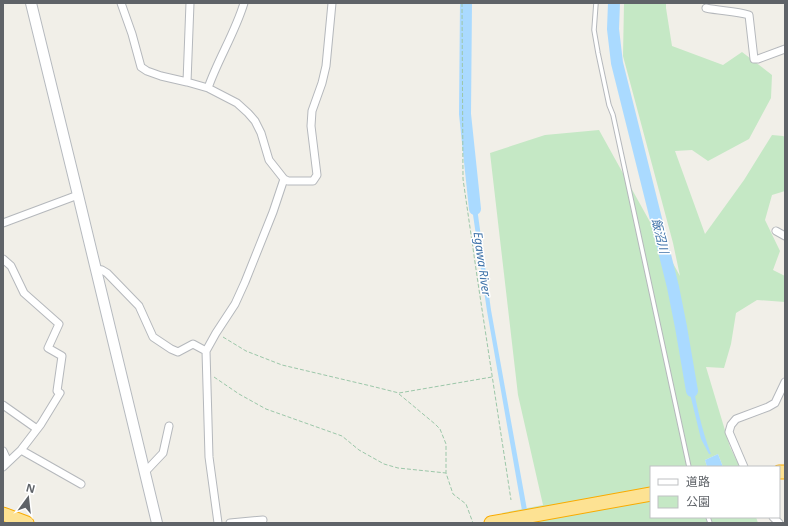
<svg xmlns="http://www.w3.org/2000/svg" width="788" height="526" viewBox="0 0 788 526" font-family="'Noto Sans','Noto Sans JP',sans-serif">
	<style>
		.green { fill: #c5e8c5 }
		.water { fill: #aadaff }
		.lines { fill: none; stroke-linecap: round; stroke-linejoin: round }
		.river { stroke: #aadaff; stroke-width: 12 }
		.lane-casing { stroke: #b5b8bc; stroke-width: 5.5 }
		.street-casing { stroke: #b5b8bc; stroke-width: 9 }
		.secondary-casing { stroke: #b6babf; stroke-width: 12 }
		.highway-casing { stroke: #f9ab00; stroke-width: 15 }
		.path { stroke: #9cc7a9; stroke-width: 1; stroke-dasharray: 4 2; stroke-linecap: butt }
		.lane { stroke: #fff; stroke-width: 3.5 }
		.street { stroke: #fff; stroke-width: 7 }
		.secondary { stroke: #fff; stroke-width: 10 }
		.highway { stroke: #fde293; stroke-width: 13 }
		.labels { text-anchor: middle; stroke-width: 3; stroke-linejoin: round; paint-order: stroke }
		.water-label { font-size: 12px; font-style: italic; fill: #4174aa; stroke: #fff }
	</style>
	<rect width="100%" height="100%" fill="#f1efe8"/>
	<path class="green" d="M624,3H666V8L672,46L723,65L742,52L772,75L771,98L749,139L708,161L692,150L675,151L705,234L744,180L772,135L783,136L785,137V191L772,195L765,220L780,251L773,270L785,276V302L757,300L736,313L731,344L724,368L706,367L730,447L740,467H723L718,454L705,460L707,467H651V517H756L758,523H505L502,513L543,505L518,395L490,153L545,135L599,130L680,276L673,243L623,56Z"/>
	<path class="water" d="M475,193L491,310L529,521L524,522L487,311L470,194Z
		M687,375H691C696,402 701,428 711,454H709L701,439L691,398Z
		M718,454L723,467H707L705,460Z"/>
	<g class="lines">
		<path class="river" d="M466,3L465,114L475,209
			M614,3L613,29L617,63L673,287L681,327L692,391"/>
		<defs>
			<path id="lane" d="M596,3L594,30L598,53L609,105L613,115L689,467
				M708,517L710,523"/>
			<path id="street" d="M121,3L132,34L141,67L147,71L161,76L187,82L208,88L237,103L248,113L255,121L261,133L269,160L284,179L288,181H313L317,175L311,126L312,111L322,83L326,66L332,3
				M706,8C720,11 735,11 749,15L754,59H758L785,49
				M187,82L190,3
				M208,88C218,59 235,33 244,3
				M3,223L78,195
				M776,231L785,236
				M3,259L11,266L24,293L59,324L48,348L62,356L57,391L60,393L41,424L21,450L3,467
				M96,269L102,270L107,273L139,306L153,337L171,349L178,352L193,344L206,351
				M3,405L37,429
				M21,450L81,484
				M3,451L8,462
				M744,467L729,432L731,425L736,419L768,407L775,403L785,382
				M145,472L163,453L169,426
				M773,517L779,523
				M218,523L209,457L206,351L216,333L235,304L245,282L273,212L284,179
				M230,523L263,520"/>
			<path id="secondary" d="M31,3L78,195L157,523"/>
			<path id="highway" d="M779,472H785
				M3,514L27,523
				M491,523L651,494"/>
		</defs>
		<use href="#lane" class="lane-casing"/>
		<use href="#street" class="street-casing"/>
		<use href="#secondary" class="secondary-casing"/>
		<use href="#highway" class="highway-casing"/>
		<path class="path" d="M462,3L463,179L478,283L511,500
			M223,337L246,351L282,365L371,386L399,393L492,377
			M214,377L239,394L266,409L342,436L359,450L384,464L398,468L446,473
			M399,394L435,424L440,429L446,444V473L453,494L466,504L473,523"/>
		<use href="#lane" class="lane"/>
		<use href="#street" class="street"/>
		<use href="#secondary" class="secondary"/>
		<use href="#highway" class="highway"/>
	</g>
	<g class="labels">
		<g class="water-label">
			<text transform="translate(660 236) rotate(76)" y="4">飯沼川</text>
			<text transform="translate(482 264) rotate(82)" y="4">Egawa River</text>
		</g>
	</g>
	<rect width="788" height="526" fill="none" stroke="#5f6368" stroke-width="8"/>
	<rect x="650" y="466" width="130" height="52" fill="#ffffff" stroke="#bfc1c3"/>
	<rect x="658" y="479" width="20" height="6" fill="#ffffff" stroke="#bfc1c3"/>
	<text x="686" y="486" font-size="12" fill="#5f6368">道路</text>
	<rect x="658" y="496" width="20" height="12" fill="#c5e8c5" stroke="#bfc1c3"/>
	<text x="686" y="506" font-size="12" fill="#5f6368">公園</text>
	<g transform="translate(28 498) rotate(15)" stroke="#ffffff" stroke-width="3" paint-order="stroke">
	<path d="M0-3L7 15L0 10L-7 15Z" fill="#5f6368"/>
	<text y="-6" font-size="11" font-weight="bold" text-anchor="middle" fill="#5f6368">N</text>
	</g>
</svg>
